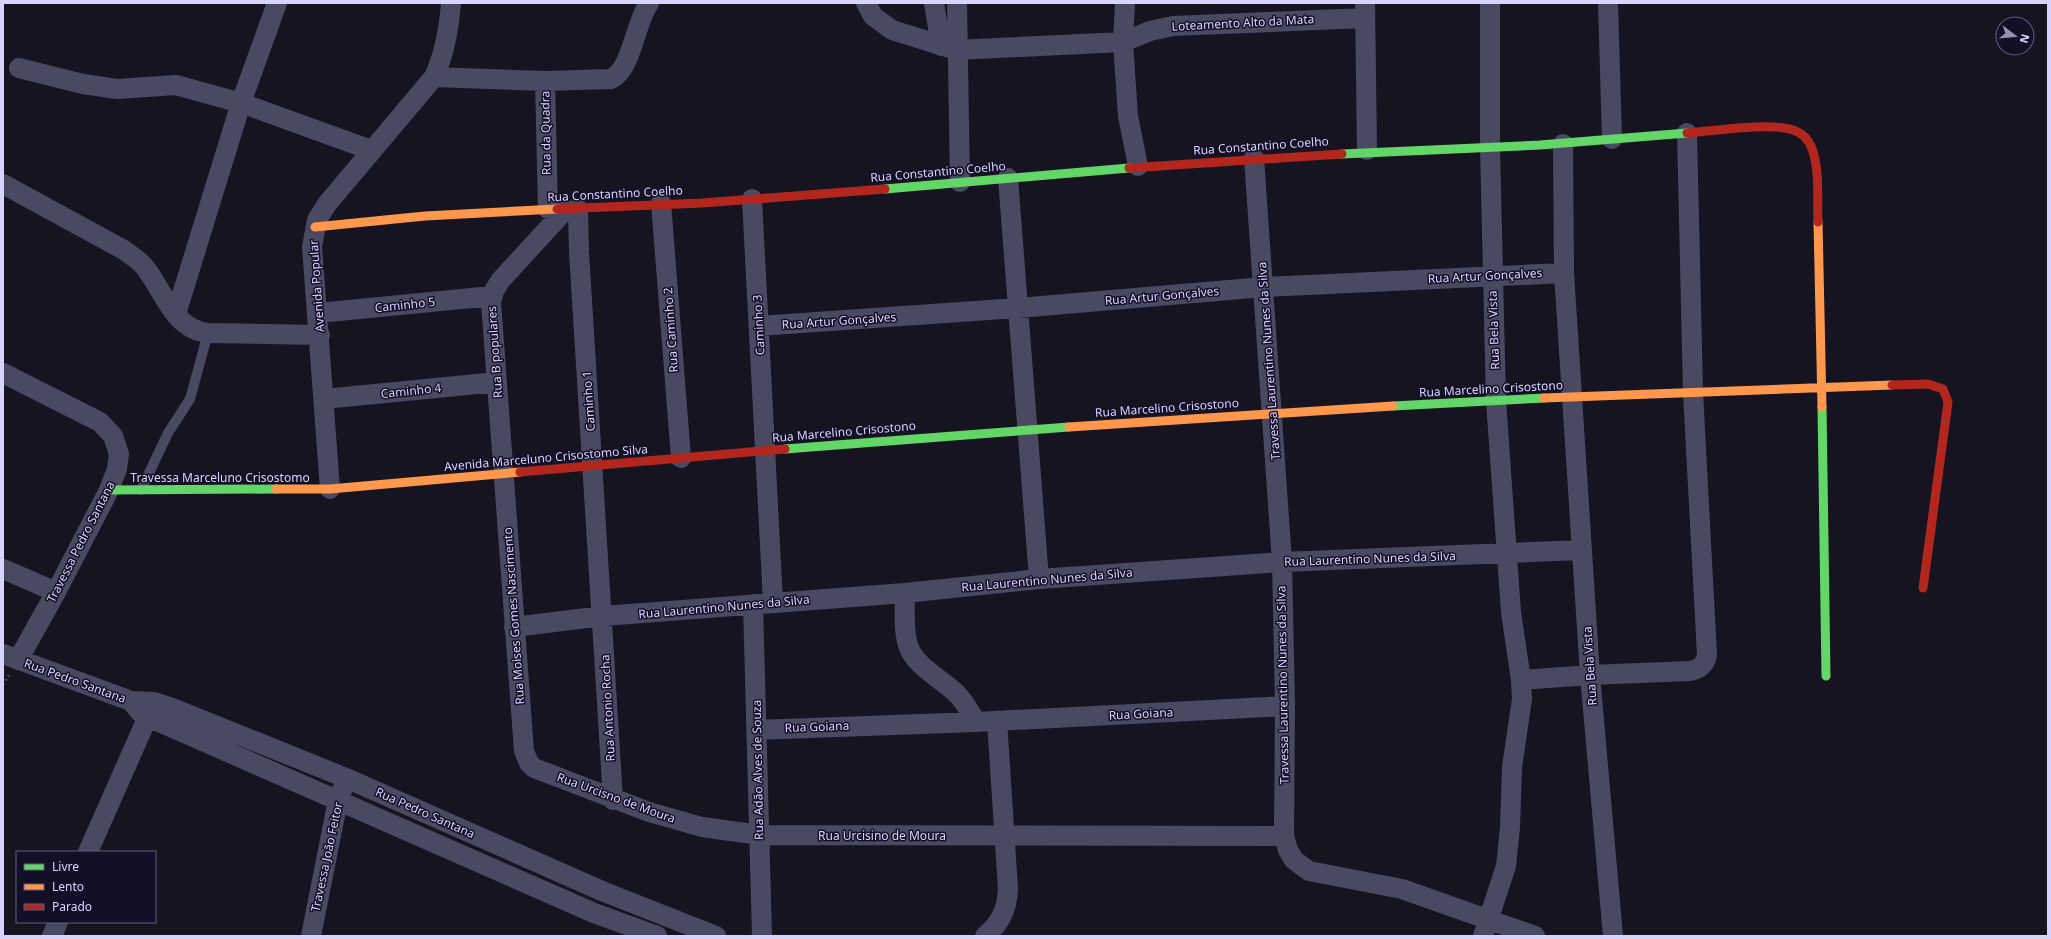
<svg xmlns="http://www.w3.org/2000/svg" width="2051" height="939" viewBox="0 0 2051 939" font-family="'Noto Sans',sans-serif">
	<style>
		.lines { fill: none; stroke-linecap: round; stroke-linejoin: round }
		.path { stroke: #44505f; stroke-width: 2.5; stroke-dasharray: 2 3; stroke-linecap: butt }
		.lane { stroke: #4a4962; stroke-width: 10 }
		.street { stroke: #4a4962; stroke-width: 20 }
		.fast { stroke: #63d668; stroke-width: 9 }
		.slow { stroke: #ff974d; stroke-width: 9 }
		.jam { stroke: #b3261e; stroke-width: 9 }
		.labels { text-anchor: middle; stroke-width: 3; stroke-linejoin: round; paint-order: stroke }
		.street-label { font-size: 12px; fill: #d9d4ff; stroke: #130f26 }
	</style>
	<rect width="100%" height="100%" fill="#161421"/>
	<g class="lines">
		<path class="path" d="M3,685L9,675"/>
		<path class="lane" d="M141,490L168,433L190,399L208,333"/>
		<path class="street" d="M277,3L241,103L371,150
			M866,3L873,16L892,30L956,50L1123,42L1150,31L1173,26L1365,18
			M934,3L941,46
			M957,3L960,182
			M1125,3L1123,42L1128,116L1138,166
			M1365,3L1367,150
			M1608,3L1612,139
			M19,68L83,84L117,89L176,85L241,103L176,314
			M434,77L545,81L611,79C632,69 635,23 649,3
			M545,81L548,209
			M1563,144L1564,273L1590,675L1613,936
			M1254,158L1282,562L1285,706L1284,836L1288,850L1294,860L1309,871L1402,889L1535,936
			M1008,178L1039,579
			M3,184L124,250C132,256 141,261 147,270C164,293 175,330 208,333L320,335
			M752,199L773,602
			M661,203L681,458
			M566,209L500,281L494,291L491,302L524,751L529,763L534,768L649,812L702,827L760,835L1284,836
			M578,209L579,252L613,800
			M318,313L492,296
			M759,326L1018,308L1264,287L1564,273
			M3,373L100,422L113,436L119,454L117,469L109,490L56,592L18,660
			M324,399L497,382
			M330,489L312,247L317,220L327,204L434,77C445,53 449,29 451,3
			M3,569L56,592
			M905,593C905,609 903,629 908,645C914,666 942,679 957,694C965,702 970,712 976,722
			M753,604L762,936
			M514,627L603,616L905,593L1039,579L1282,562L1582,550
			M3,654L131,701L154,702L175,709L346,778L602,891L716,936
			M1521,680L1590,675L1690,671C1700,669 1705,665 1707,655L1693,392L1687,133
			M131,701L141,713L148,717L594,913L657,936
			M758,730L976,722L1285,706
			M88,852L153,705
			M52,936L58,922
			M311,936L338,800L343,788
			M985,936C1001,923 1007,909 1008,889L997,721
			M1483,936L1506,866L1510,828L1512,767L1522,699L1521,680L1511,612L1496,401L1490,147V3"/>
		<path class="fast" d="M1342,154L1540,145L1687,133
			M885,189L1129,168
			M1393,406L1544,398
			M1822,407L1826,676
			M785,449L1069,427
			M109,490L276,489"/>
		<path class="slow" d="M1818,222L1822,407
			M315,227L425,216L557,209
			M1544,398L1892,385
			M1069,427L1393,406
			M276,489H330L520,472"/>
		<path class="jam" d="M1687,133C1714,131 1769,122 1793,130C1802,133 1809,140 1812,149C1820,169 1817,201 1818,222
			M1129,168L1342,154
			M557,209L702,203L885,189
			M1892,385L1928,384L1943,389L1948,402L1923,588
			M520,472L785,449"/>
	</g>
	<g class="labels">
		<g class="street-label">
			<text transform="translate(1243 23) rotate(-3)" y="4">Loteamento Alto da Mata</text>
			<text transform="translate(546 133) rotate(-91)" y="4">Rua da Quadra</text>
			<text transform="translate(1261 146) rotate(-4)" y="4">Rua Constantino Coelho</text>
			<text transform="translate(938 172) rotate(-5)" y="4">Rua Constantino Coelho</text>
			<text transform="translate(615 194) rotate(-3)" y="4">Rua Constantino Coelho</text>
			<text transform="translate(1485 276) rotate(-3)" y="4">Rua Artur Gonçalves</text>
			<text transform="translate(317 286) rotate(-94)" y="4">Avenida Popular</text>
			<text transform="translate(1162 296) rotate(-5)" y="4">Rua Artur Gonçalves</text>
			<text transform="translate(405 305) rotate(-6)" y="4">Caminho 5</text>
			<text transform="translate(839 321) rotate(-4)" y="4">Rua Artur Gonçalves</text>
			<text transform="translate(759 325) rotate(-93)" y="4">Caminho 3</text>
			<text transform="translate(671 330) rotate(-94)" y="4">Rua Caminho 2</text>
			<text transform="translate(1494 330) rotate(-92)" y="4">Rua Bela Vista</text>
			<text transform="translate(495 352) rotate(-94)" y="4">Rua B populares</text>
			<text transform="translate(1269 361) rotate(-94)" y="4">Travessa Laurentino Nunes da Silva</text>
			<text transform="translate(1491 389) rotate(-3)" y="4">Rua Marcelino Crisostono</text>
			<text transform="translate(411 391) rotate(-6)" y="4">Caminho 4</text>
			<text transform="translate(589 401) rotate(-94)" y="4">Caminho 1</text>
			<text transform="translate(1167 408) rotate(-4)" y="4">Rua Marcelino Crisostono</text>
			<text transform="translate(844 432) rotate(-5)" y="4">Rua Marcelino Crisostono</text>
			<text transform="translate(546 458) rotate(-5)" y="4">Avenida Marceluno Crisostomo Silva</text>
			<text x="220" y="482">Travessa Marceluno Crisostomo</text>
			<text transform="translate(81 542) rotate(-63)" y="4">Travessa Pedro Santana</text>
			<text transform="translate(1370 559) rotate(-2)" y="4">Rua Laurentino Nunes da Silva</text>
			<text transform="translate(1047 580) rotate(-5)" y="4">Rua Laurentino Nunes da Silva</text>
			<text transform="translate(724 607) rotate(-5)" y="4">Rua Laurentino Nunes da Silva</text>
			<text transform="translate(514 616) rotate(-94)" y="4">Rua Moises Gomes Nascimento</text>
			<text transform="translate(1590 666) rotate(-94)" y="4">Rua Bela Vista</text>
			<text transform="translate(75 681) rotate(20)" y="4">Rua Pedro Santana</text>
			<text transform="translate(1283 685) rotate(-91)" y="4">Travessa Laurentino Nunes da Silva</text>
			<text transform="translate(608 708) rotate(-93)" y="4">Rua Antonio Rocha</text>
			<text transform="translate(1141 714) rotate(-3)" y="4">Rua Goiana</text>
			<text transform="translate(817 727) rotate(-2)" y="4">Rua Goiana</text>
			<text transform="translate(758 770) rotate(-91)" y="4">Rua Adão Alves de Souza</text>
			<text transform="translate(616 798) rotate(20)" y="4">Rua Urcisno de Moura</text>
			<text transform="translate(425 813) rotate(24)" y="4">Rua Pedro Santana</text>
			<text x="882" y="840">Rua Urcisino de Moura</text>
			<text transform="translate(327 857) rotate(-78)" y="4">Travessa João Feitor</text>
		</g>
	</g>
	<rect width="2051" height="939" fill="none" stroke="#d9d4ff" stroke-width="8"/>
	<rect x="16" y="851" width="140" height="72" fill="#130f26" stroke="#625e7d"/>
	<rect x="24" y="864" width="20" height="6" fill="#63d668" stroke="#625e7d"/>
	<text x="52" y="871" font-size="12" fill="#d9d4ff">Livre</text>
	<rect x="24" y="884" width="20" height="6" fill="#ff974d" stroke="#625e7d"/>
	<text x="52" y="891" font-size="12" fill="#d9d4ff">Lento</text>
	<rect x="24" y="904" width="20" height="6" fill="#b3261e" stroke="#625e7d"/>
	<text x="52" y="911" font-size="12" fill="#d9d4ff">Parado</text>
	<g transform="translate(2015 36) rotate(106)"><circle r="19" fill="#130f26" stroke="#625e7d"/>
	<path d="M0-3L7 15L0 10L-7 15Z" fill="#9591b1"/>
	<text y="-6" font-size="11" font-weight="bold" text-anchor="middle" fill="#d9d4ff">N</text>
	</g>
</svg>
